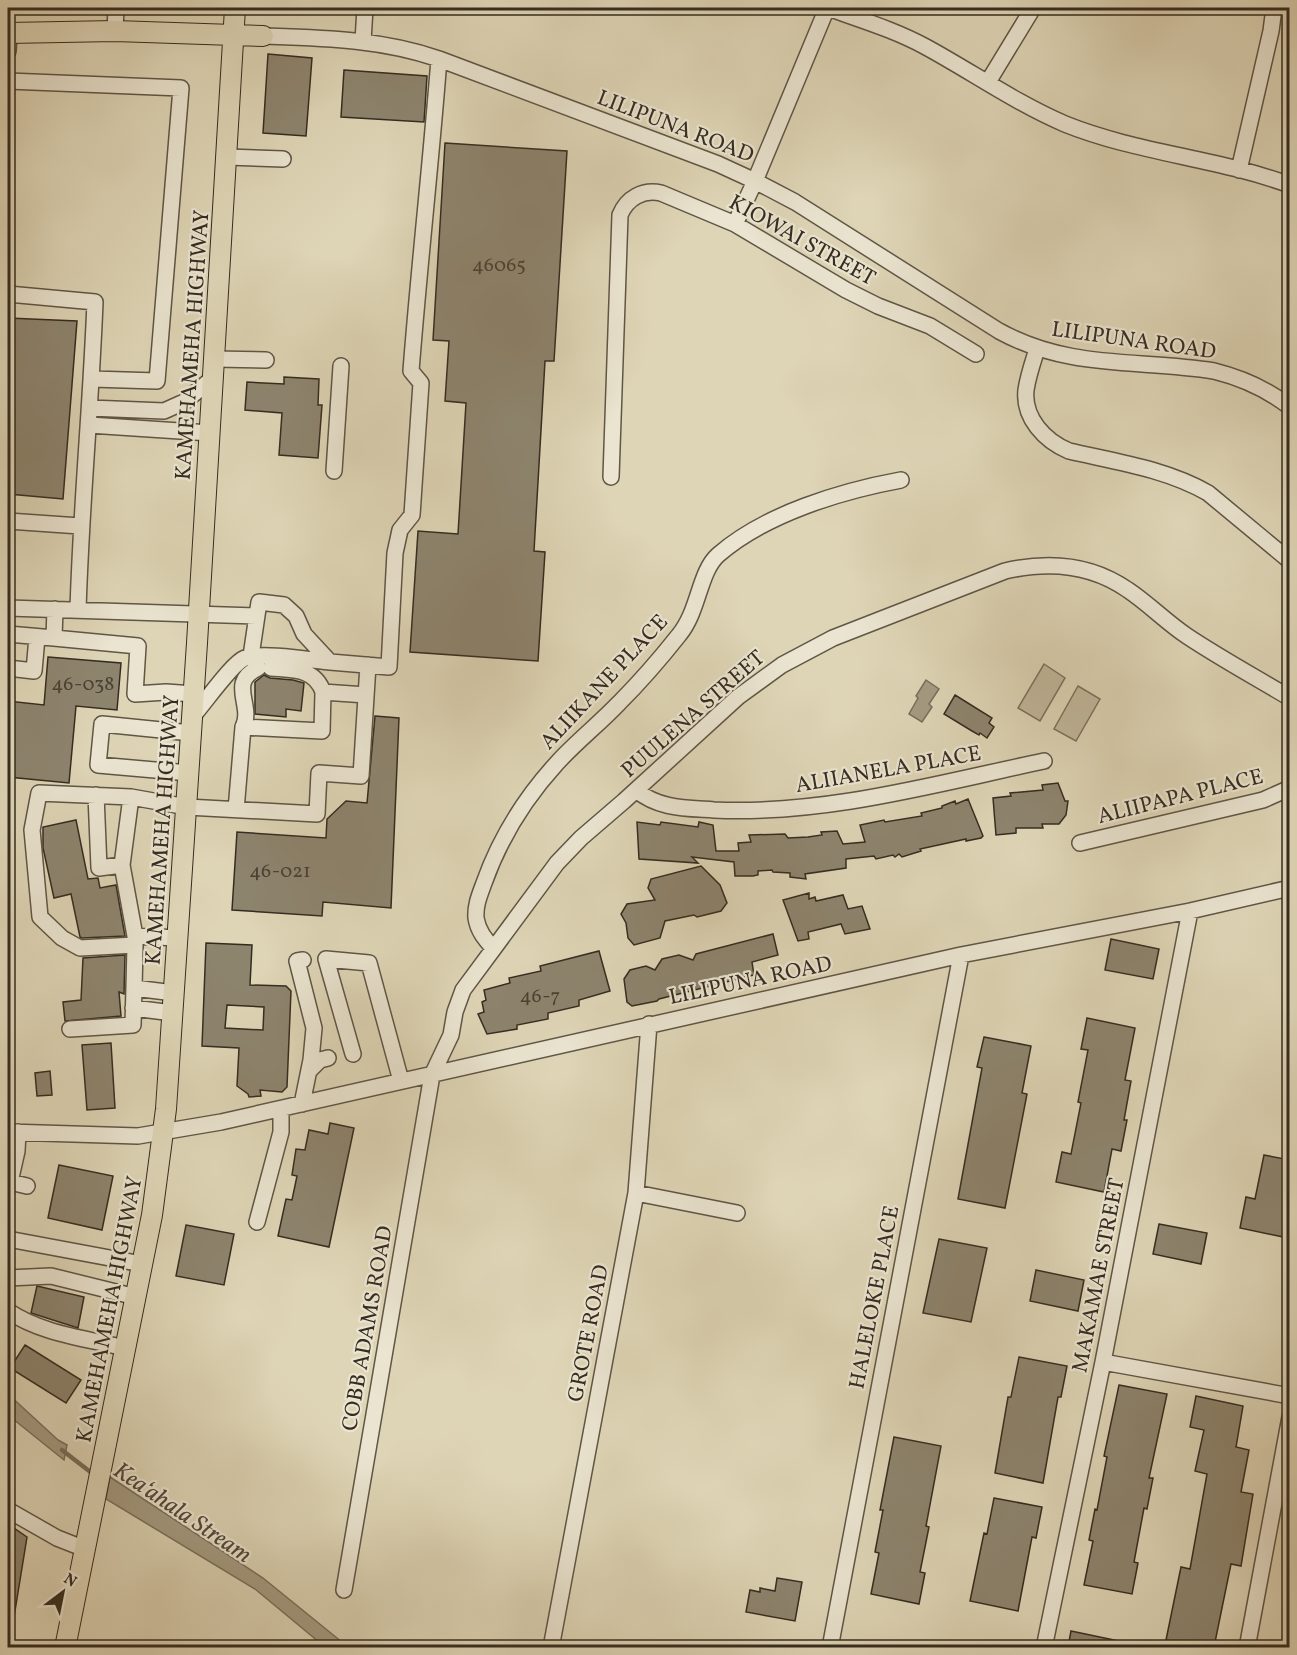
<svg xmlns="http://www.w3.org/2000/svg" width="1297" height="1655" viewBox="0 0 1297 1655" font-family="Vollkorn,serif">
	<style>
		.green { fill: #c1b89d; stroke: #7b725f; stroke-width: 1.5 }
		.water { fill: #a59c83; stroke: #786f5c; stroke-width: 1.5 }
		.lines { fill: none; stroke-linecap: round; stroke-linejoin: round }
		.stream { stroke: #786f5c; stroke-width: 4.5 }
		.building { fill: #8d846e; stroke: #352c21; stroke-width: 1.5; fill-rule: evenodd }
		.minor-casing { stroke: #5f5646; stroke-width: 18 }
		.major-casing { stroke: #352c21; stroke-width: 22 }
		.minor { stroke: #eae4d0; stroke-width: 15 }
		.major { stroke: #ded5b6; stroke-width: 20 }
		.labels { text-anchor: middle; stroke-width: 4.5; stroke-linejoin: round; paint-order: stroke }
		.number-label { font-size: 20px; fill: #4b4234 }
		.street-label { font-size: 22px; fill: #352c21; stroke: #eae4d0 }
		.water-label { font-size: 24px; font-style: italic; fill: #51483a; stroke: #eae4d0 }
	</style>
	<rect width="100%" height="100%" fill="#ded5b6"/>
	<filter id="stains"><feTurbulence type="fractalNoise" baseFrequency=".00333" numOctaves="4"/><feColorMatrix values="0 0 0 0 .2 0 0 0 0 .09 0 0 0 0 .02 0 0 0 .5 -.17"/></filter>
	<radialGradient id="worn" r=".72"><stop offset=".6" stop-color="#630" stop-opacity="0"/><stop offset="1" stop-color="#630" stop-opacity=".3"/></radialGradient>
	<path class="green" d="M1044,664L1065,678L1040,721L1018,708Z
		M1078,686L1100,699L1076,741L1054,729Z"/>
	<path class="water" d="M926,680L939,689L929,704L932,707L922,722L909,714L918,698L916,696Z
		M8,1394L58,1440L67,1445L64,1460L8,1415Z
		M110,1477L263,1578L348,1647H325L255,1589L106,1499Z"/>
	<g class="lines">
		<path class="stream" d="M62,1450L93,1474"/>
	</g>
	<path class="building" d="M268,54L312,58L306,136L263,133Z
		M344,70L427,76L424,122L341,117Z
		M445,143L567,151L554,361H545L534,551L545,552L538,661L410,652L418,531L458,534L466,403L445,401L449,341L433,340Z
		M8,318L77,321L63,499L8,494Z
		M284,377L319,379L318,405H322L318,458L279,455L282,413L245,410L247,382L284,384Z
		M48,657L121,663L117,710L76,706L69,783L8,777V701L44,705Z
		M264,675L270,678L293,680L304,683L301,711L286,709V717L255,714V682Z
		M955,695L992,718L989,723L994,727L987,738L980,733L979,735L972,731L944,714Z
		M375,716L399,718L391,908L323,902L322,916L232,910L237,832L326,838L327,819L346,801L367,803Z
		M1058,783L1065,801H1068L1066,815L1059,824H1042L1043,828H1016V833L996,835L993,798L1011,796L1010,793L1043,790L1042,785Z
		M968,799L983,836L981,838L966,841V839L920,849L921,851L902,857L899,854L895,857L893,855L876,859L874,856L846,859V868L805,874L806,879L790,877V873L773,872L772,870L758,871V875L753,876H735L734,862L692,857L698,863L639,859L637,822L660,825L661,822L698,827L699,822L713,825L716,851H739L738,843L751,842L749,835L785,834L788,838L808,837L822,835L821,832L837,831L843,844L865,842L860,825L884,820L885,822L922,816L921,813L942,808V806L955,801L956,804Z
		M76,820L88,879L98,878L100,888L116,885L125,936L82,938L80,937L71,894L54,898L43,848V827Z
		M701,866L720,885L727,903L721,911L697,917L694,915L665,921L660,938L634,945L628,938L626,923L621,914L627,904L655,900L648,888L651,879Z
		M809,893V899L815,897L816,901L843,895L848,909L862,906L870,929L845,934L841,924L808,932L809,939L798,941L783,900Z
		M773,934L778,955L752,962L754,975L659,999L657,1001L632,1006L627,1002L624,979L630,970L646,966L655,970L662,959L679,955L693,960L696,954Z
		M1111,939L1159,949L1153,979L1105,970Z
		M206,943L252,945L250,985L286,986L291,991L287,1087L282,1092L260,1090L261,1096L249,1097L248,1094L237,1086L239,1048L202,1046ZM227,1005L264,1007L263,1030L225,1028Z
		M599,951L610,991L579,1000V1006L548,1013V1019L517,1025V1029L487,1034L478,1014L484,1012L482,1002L486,1000L484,990L510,983L509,978L541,971L540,966Z
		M125,955L124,994L119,992L121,1016L65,1021L63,1002L81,1000L83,958Z
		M1087,1018L1135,1028L1125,1080L1131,1081L1124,1120H1127L1121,1151L1112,1149L1104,1192L1056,1182L1062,1152L1071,1154L1081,1103L1078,1102L1088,1050L1081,1049Z
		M984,1037L1031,1046L1022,1093L1027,1094L1005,1208L958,1199L982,1068L977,1067Z
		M111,1043L115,1108L87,1110L82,1045Z
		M50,1071L52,1095L37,1096L35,1073Z
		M330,1123L354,1128L329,1247L278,1236L286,1199L292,1200L297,1176L292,1175L296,1149L305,1150L309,1130L328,1134Z
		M1264,1155L1290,1160L1288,1238L1240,1228L1246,1197L1255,1199Z
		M59,1165L113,1176L102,1230L48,1218Z
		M1159,1224L1207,1233L1201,1264L1153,1254Z
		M186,1225L234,1234L224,1285L176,1276Z
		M939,1239L987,1248L971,1322L923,1313Z
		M1036,1270L1084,1280L1078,1311L1030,1301Z
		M37,1286L84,1297L78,1328L31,1313Z
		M25,1345L81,1380L66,1403L10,1368Z
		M1019,1357L1067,1366L1061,1397H1058L1043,1483L995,1473L1008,1397H1011Z
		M1119,1385L1167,1394L1149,1478H1153L1147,1509L1144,1508L1134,1562L1138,1563L1132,1594L1084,1585L1093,1541L1089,1540L1095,1509L1097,1510L1107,1457L1104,1456Z
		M1196,1396L1243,1406L1236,1447L1249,1450L1241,1492L1253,1494L1241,1566L1231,1564L1214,1647H1202L1166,1640L1181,1567L1190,1569L1207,1474L1195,1471L1204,1430L1190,1427Z
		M894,1437L941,1446L926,1526L929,1527L920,1572L925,1573L919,1604L871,1594L879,1553L875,1552L883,1510H880Z
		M994,1498L1042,1507L1036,1538L1032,1537L1018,1611L970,1601L984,1533L987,1534Z
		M8,1524L27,1537L14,1617L8,1616Z
		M777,1578L802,1582L795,1621L746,1612L750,1590L760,1592V1588L775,1591Z
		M1071,1631L1124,1642L1123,1647H1068Z"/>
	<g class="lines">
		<defs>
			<path id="minor" d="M828,8C861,20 895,30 926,47C972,72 1016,103 1065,124C1137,153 1217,158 1290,185
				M115,31L116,8
				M263,36C323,38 382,39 439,59L718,164L755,181L795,202L999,331C1070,370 1138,359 1214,371C1242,378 1267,389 1290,407
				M363,41L365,8
				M8,51L9,33
				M8,81L181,88L157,381L92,379
				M988,82L1033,8
				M227,157L283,159
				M1239,170L1271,31L1274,8
				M735,224L755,181L827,8
				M8,294L95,302C91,405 81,507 78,610
				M1037,349C1033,362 1028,376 1026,390C1023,418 1045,441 1069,451C1117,462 1166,469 1208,493L1290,561
				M215,359L266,360
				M90,408L164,411L184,402L213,378
				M89,425L210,433
				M334,471L341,366
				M611,477L620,215C627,198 643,189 661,193L735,224L846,290L878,306L930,326L976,354
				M8,521L80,526
				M8,608L257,616
				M8,634L54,638L55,609
				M54,638L138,646L135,694L166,692L194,694
				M251,656L259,602L284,605L296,616L304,634L330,662L389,667L395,553L400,530L412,515L421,383L411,371C419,267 431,163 439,59
				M8,668L34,671L37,637
				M271,668C293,670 315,668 323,692
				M192,717C204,704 232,663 245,658C261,652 311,660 330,662
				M243,727C254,705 227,683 258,668
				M189,773L98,765L102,724L191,733
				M636,790C659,809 685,808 714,810C826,815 935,784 1044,761
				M96,795L99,868L122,865
				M131,797L39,793L32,830L40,917L62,938L80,948L135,945V936
				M236,810L243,727L322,731L323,692L366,695
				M1080,843L1263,800L1290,788
				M178,938L135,936L122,865L131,797L187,807L317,814L319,773L361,776L368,665
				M135,945L134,988L174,993
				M493,948C485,939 478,931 476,918C475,905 480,894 484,883C500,838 525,798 557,763C576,742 599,724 619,703C640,682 660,659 679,635C699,611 699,572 718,555C765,514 841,491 901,480
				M133,1008L173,1013
				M70,1029L133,1025L134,988
				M353,1054L326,959L369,963L401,1081
				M309,1071L320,1060L328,1058
				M302,1104L311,1060L314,1028L297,961L303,960
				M8,1132L138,1136L221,1122L961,955L1190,911L1290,888
				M8,1181L10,1182L17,1151L18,1132
				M10,1182L27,1186
				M636,1193L737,1213
				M257,1222L281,1132V1110
				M8,1239L142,1264
				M8,1278L51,1276L136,1297
				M8,1311C42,1334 85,1338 125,1348
				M1103,1362L1290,1396
				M8,1510L57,1538L85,1549
				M344,1590L432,1075L451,1035L455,1012L463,990L557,863L581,838L624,801L738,697L782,665L833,638L1005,571C1048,561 1091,564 1128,590C1149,604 1166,622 1187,636C1220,658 1255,677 1290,698
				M551,1648L636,1193L649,1024
				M830,1648L961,955
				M1044,1648L1103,1362L1190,911
				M1247,1648L1290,1417"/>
			<path id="major" d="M8,33L115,31L263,36
				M65,1648L152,1215L166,1109L197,643L235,8"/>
		</defs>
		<use href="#minor" class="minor-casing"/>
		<use href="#major" class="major-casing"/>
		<use href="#minor" class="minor"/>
		<use href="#major" class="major"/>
	</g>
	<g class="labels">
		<g class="number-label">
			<text x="499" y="271">46065</text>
			<text x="83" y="690">46-038</text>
			<text x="280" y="877">46-021</text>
			<text x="540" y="1002">46-7</text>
		</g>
		<g class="street-label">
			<text transform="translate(676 125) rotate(21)" y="8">LILIPUNA ROAD</text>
			<text transform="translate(803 239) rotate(29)" y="8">KIOWAI STREET</text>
			<text transform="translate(1134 339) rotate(8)" y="8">LILIPUNA ROAD</text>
			<text transform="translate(191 345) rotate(-86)" y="8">KAMEHAMEHA HIGHWAY</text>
			<text transform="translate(603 681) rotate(-47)" y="8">ALIIKANE PLACE</text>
			<text transform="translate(692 713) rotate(-41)" y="8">PUULENA STREET</text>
			<text transform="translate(888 768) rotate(-10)" y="8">ALIIANELA PLACE</text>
			<text transform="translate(1180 795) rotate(-14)" y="8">ALIIPAPA PLACE</text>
			<text transform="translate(161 830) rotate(-86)" y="8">KAMEHAMEHA HIGHWAY</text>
			<text transform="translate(750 979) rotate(-12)" y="8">LILIPUNA ROAD</text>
			<text transform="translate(1097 1275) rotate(-79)" y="8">MAKAMAE STREET</text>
			<text transform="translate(873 1297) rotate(-79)" y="8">HALELOKE PLACE</text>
			<text transform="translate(108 1309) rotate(-79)" y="8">KAMEHAMEHA HIGHWAY</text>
			<text transform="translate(366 1328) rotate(-80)" y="8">COBB ADAMS ROAD</text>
			<text transform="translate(587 1333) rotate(-79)" y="8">GROTE ROAD</text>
		</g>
		<g class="water-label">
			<text transform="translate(183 1512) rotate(34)" y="8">Keaʻahala Stream</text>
		</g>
	</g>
	<rect width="1297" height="1655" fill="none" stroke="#ded5b6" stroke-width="30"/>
	<rect x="9" y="9" width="1279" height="1637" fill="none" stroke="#352c21" stroke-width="3"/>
	<rect x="15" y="15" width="1267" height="1625" fill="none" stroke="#352c21" stroke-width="1.5"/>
	<g transform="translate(63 1592) rotate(32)" stroke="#eae4d0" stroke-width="4.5" paint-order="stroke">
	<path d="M0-4.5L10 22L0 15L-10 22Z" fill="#352c21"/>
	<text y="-9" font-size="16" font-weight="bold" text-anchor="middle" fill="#352c21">N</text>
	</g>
	<rect width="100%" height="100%" filter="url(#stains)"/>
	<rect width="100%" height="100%" fill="url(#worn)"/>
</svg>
